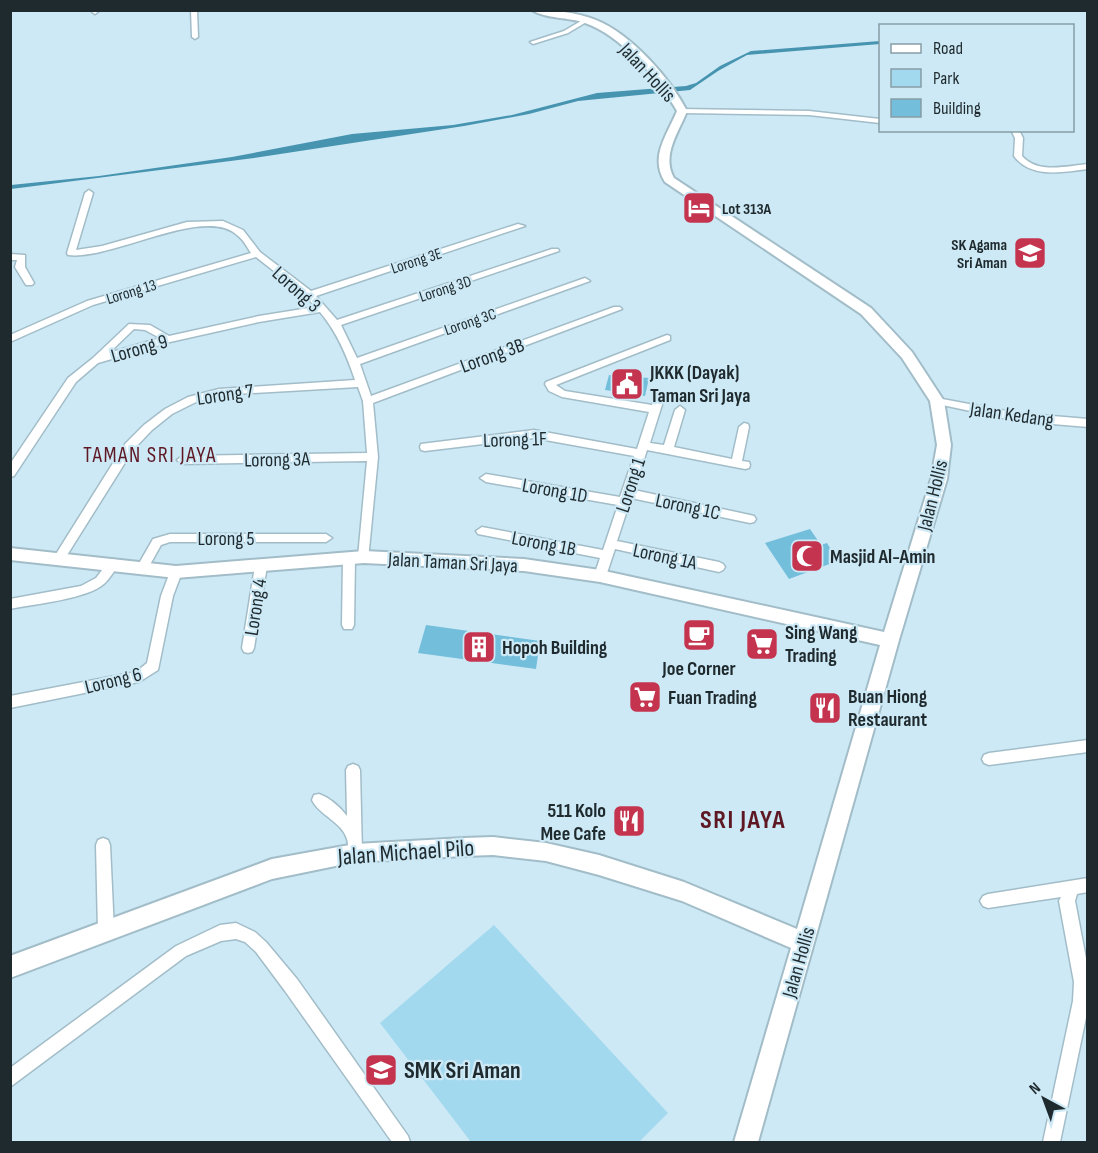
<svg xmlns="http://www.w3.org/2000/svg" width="1098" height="1153" viewBox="0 0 1098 1153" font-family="'Sofia Sans Condensed',sans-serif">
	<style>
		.green { fill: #a3d9ee }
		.water { fill: #4794b0 }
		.building { fill: #72bedb }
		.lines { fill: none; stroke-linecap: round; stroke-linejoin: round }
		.street-casing { stroke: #a2bdc8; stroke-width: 3 }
		.secondary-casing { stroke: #a2bdc8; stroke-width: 4 }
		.street { fill: #fff; fill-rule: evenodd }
		.secondary { fill: #fff; fill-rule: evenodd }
		.labels { text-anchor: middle; stroke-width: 4.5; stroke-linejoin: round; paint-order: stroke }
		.far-poi-label { font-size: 16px; font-weight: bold; fill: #1f2a2e; stroke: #cde9f5; text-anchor: start }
		.far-street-label { font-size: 16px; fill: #1f2a2e; stroke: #cde9f5 }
		.street-label { font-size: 20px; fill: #1f2a2e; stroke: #cde9f5 }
		.poi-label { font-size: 20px; font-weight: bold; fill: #1f2a2e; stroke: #cde9f5; text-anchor: start }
		.quarter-label { font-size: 22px; letter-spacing: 1.5px; fill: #5e1824; stroke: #cde9f5 }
		.near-street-label { font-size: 24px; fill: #1f2a2e; stroke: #cde9f5 }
		.near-poi-label { font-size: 24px; font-weight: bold; fill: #1f2a2e; stroke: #cde9f5; text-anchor: start }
		.district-label { font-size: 26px; font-weight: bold; letter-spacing: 1.5px; fill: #5e1824; stroke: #cde9f5 }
	</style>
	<rect width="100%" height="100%" fill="#cde9f5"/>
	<path class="green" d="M494,925L668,1113L639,1142H471L380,1023Z"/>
	<path class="water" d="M880,41V44L747,55L718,71L690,90L578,101L529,114L464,126L254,158L11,189V185L99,176L232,157L352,134L453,125L512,115L597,93L686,86L696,83L720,66L751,51Z"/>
	<path class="building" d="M609,375L649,378L645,396L605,390Z
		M810,529L821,545L827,543L833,553L837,552L843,559L789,579L765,543Z
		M426,625L540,641L536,669L418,653Z"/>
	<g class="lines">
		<defs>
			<path id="street" d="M93,10H100L95,14L92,12Z
				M191,10H197L198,37L195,39L192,37Z
				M586,18L589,20L588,21L568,33L533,44L530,42L564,31Z
				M679,109L809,111L880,119V123L809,115L682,113H679Z
				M1011,130H1019L1023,138L1022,156C1037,174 1067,166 1088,164V169C1063,172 1031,179 1014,156L1015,138Z
				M89,190L93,193L76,250L102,246L187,222L223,221L243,230L260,252L311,291L518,224L525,226L316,296L337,320L552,249H558L559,251L341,325L357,358L582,279L585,278L590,281L360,364L371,396L614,307H620L622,309L373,403L378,457L368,560L364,562L358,557L367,461L182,464L177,460L182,456L367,453L363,401L358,387L219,395L196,402L172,414L152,430L133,450L64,560L60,562L54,557L56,554L125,444L144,425L165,409L188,397L219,389L355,380C347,356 337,332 320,312L259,322L170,342L98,363L76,382L14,476L10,477V464L68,378L93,358L129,324L150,325L169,336L259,316L315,307L307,297L256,257L93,305L10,342V335L87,301L251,253C247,247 243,239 237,235C204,205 111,261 68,255L67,253L85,193ZM134,329L145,330L160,338L109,353Z
				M10,254L25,255V267L34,283L32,285H26L15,267L17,260H10Z
				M667,335L670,336V340L556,385L565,391L652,405L656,393H664L665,395L650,443L664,445L675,410L680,406L685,410L674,447L732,459L739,427L744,423L748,424L749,427L742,461L749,462L750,465L749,468L745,469L647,450L634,490L750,515L754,516L756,519L754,522L750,523L631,498L617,541L719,562L723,564L725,567L723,570L719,572L615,549L606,576L604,579H596L594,576L600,558L478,534L476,531L482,527L603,550L618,505L486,482L480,478L486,474L620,497L634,456L534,438L425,451L421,450L420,447L421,444L534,430L637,449L649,412L562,397L549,391L545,384L546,382Z
				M937,398L1017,413L1088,419V427L1017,421L933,403L932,401Z
				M170,534H326L332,538L326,542H170L161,545L147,570H139L137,567L153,539Z
				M349,554L355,559L354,625L352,629H344L342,625L343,559Z
				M113,559L117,561L119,564C115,570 110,578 105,583C89,599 34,604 10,609V599L81,586L96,578L109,561Z
				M261,561L265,563L267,566L254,648L252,652L248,653L244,652L242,648L255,566L257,563Z
				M176,567L180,569L182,572L173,596L158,670L139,682L10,708V696L136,672L147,663L161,596L170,572L172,569Z
				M1088,740V752L989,765L984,763L982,759L984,755L989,753Z
				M353,764L358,766L360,770L362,853L360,858L355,860L350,858C347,851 349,845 347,839C342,822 319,815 312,800L314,795L319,794C330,798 340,807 347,816L346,770L348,766Z
				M103,838L108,840L110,845L114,931L111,936L106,939L101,936L98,931L96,845L98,840Z
				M1088,878V892L1077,894L1075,901L1088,969V1008L1060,1142H1043L1073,1001L1074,982L1059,901L1061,897L988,908L983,906L980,901L983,896L988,894Z
				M236,923L255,932L266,942L297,979L408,1136L410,1142H392L285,991L256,952L245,942L236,939L221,941L186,956L10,1087V1068L176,946L220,925Z"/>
			<path id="secondary" d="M532,10C554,10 575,12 596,20C631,34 670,78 687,111C679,132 661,155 674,178L871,308L912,352L944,401L951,445L947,479L899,640L758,1142H734L791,948L682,901L599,875L546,861L493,855L464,856L355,862L272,879L10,978V956L272,859L355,844L464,838L493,837L546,843L599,855L684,882L797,929L880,645L600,582L524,571L364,563L176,578L10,560V548L176,566L364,551L524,559L600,570L884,632L931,479L937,445L930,401L902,358L861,314L665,182C649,157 667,135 677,111C660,80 619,34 585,23C569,17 546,19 532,10Z"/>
		</defs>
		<use href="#street" class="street-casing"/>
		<use href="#secondary" class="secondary-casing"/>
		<use href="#street" class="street"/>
		<use href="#secondary" class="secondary"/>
	</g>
	<defs>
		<symbol id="hotel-square" viewBox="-11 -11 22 22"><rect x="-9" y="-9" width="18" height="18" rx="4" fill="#c4344f" stroke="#cde9f5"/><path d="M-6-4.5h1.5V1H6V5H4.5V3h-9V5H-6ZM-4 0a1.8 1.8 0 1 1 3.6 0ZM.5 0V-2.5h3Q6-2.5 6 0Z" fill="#fff"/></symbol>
		<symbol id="school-square" viewBox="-11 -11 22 22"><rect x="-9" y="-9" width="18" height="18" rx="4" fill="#c4344f" stroke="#cde9f5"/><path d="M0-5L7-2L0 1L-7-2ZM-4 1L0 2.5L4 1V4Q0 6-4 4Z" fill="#fff"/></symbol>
		<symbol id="civic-square" viewBox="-11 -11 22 22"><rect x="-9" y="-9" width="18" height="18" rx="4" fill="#c4344f" stroke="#cde9f5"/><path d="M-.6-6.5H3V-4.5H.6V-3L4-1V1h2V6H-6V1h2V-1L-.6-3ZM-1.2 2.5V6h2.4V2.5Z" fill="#fff"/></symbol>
		<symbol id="mosque-square" viewBox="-11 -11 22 22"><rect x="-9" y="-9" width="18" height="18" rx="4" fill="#c4344f" stroke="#cde9f5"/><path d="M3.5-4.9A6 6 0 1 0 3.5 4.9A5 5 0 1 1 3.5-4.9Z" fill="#fff"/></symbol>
		<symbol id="cafe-square" viewBox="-11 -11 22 22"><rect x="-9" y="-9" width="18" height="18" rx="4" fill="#c4344f" stroke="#cde9f5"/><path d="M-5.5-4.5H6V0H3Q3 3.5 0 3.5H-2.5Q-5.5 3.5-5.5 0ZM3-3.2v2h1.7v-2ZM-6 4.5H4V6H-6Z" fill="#fff"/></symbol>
		<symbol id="supermarket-square" viewBox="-11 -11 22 22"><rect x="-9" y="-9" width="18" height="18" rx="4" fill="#c4344f" stroke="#cde9f5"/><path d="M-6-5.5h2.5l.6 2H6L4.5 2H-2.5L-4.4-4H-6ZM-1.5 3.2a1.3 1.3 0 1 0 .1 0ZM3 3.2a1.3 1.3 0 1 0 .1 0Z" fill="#fff"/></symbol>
		<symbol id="building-square" viewBox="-11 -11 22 22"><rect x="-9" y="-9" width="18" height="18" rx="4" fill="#c4344f" stroke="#cde9f5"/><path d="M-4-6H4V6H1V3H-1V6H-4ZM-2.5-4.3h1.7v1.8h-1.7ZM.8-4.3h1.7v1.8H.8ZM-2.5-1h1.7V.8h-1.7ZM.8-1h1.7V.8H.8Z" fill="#fff"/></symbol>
		<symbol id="restaurant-square" viewBox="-11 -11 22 22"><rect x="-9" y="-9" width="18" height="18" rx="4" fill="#c4344f" stroke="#cde9f5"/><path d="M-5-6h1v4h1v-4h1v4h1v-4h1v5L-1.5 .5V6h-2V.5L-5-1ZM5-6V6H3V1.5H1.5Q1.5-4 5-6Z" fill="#fff"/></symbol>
	</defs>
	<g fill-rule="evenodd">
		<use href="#hotel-square" x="680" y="189" width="38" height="38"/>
		<use href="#school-square" x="1011" y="234" width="38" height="38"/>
		<use href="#civic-square" x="608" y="365" width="38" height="38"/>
		<use href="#mosque-square" x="788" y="537" width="38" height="38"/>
		<use href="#cafe-square" x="680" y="616" width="38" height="38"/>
		<use href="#supermarket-square" x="743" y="625" width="38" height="38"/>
		<use href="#building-square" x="460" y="628" width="38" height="38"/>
		<use href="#supermarket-square" x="626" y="678" width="38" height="38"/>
		<use href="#restaurant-square" x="806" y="689" width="38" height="38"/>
		<use href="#restaurant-square" x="610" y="802" width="38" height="38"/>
		<use href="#school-square" x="362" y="1051" width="38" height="38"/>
	</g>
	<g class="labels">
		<g class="far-poi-label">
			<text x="722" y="214">Lot 313A</text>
			<text x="1007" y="250" text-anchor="end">SK Agama<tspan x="1007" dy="18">Sri Aman</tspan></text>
		</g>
		<g class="far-street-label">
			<text transform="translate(416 260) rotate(-18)" y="6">Lorong 3E</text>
			<text transform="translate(445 288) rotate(-18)" y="6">Lorong 3D</text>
			<text transform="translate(131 291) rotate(-17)" y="6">Lorong 13</text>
			<text transform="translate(470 321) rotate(-19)" y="6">Lorong 3C</text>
		</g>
		<g class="street-label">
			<text transform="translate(648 72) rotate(47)" y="7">Jalan Hollis</text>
			<text transform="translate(297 289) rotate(42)" y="7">Lorong 3</text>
			<text transform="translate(139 348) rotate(-16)" y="7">Lorong 9</text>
			<text transform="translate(492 355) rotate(-20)" y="7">Lorong 3B</text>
			<text transform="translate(225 394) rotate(-8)" y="7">Lorong 7</text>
			<text transform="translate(1012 414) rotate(8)" y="7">Jalan Kedang</text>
			<text transform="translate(515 439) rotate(-2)" y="7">Lorong 1F</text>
			<text transform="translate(277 459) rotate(-1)" y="7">Lorong 3A</text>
			<text transform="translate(630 485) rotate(-72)" y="7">Lorong 1</text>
			<text transform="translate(555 490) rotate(10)" y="7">Lorong 1D</text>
			<text transform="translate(932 495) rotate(-76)" y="7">Jalan Hollis</text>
			<text transform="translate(688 506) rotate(12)" y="7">Lorong 1C</text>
			<text x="226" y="545">Lorong 5</text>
			<text transform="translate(544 543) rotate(11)" y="7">Lorong 1B</text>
			<text transform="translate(665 556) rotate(12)" y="7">Lorong 1A</text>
			<text transform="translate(453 562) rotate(3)" y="7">Jalan Taman Sri Jaya</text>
			<text transform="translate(255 607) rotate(-81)" y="7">Lorong 4</text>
			<text transform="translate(113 680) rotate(-14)" y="7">Lorong 6</text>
			<text transform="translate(798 962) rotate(-74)" y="7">Jalan Hollis</text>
		</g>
		<g class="poi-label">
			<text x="650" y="379">JKKK (Dayak)<tspan x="650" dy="23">Taman Sri Jaya</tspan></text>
			<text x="830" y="563">Masjid Al-Amin</text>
			<text x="785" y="639">Sing Wang<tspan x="785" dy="23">Trading</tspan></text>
			<text x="502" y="654">Hopoh Building</text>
			<text x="699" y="675" text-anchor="middle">Joe Corner</text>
			<text x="848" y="703">Buan Hiong<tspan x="848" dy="23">Restaurant</tspan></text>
			<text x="668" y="704">Fuan Trading</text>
			<text x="606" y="817" text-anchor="end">511 Kolo<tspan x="606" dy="23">Mee Cafe</tspan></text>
		</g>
		<g class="quarter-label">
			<text x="150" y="462">TAMAN SRI JAYA</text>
		</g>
		<g class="near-street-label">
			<text transform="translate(406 852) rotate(-4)" y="8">Jalan Michael Pilo</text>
		</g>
		<g class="near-poi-label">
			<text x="404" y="1078">SMK Sri Aman</text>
		</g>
		<g class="district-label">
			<text x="743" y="828">SRI JAYA</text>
		</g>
	</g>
	<rect width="1098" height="1153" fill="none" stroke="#1f2a2e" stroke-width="24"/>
	<rect x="879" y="24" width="195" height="108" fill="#cde9f5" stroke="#879da5" stroke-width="1.5"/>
	<rect x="891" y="44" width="30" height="9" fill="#ffffff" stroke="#879da5" stroke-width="1.5"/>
	<text x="933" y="54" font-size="18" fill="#1f2a2e">Road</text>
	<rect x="891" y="69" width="30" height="18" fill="#a3d9ee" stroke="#879da5" stroke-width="1.5"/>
	<text x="933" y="84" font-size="18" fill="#1f2a2e">Park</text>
	<rect x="891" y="99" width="30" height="18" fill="#72bedb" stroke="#879da5" stroke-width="1.5"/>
	<text x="933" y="114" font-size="18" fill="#1f2a2e">Building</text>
	<g transform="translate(1044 1099) rotate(319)" stroke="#cde9f5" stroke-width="4.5" paint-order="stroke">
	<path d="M0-4.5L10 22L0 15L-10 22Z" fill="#1f2a2e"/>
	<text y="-9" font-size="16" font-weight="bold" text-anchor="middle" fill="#1f2a2e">N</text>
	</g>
</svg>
